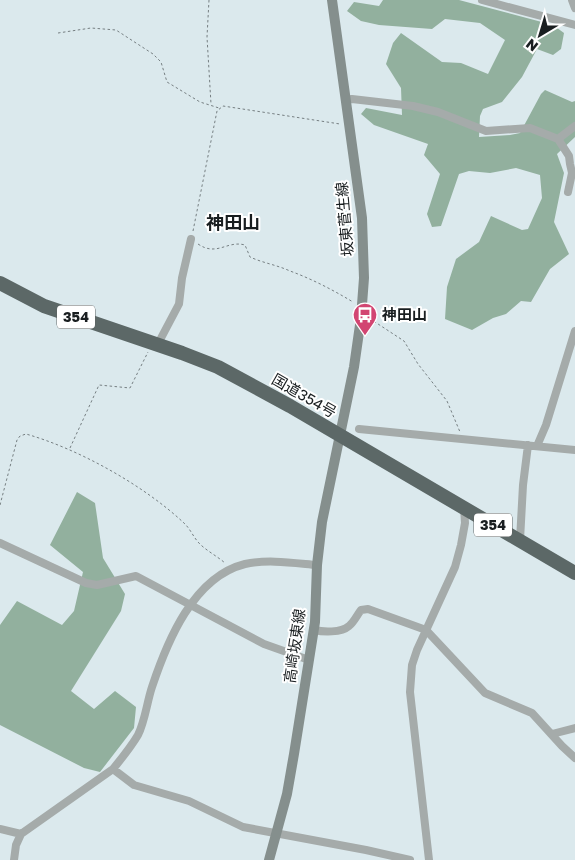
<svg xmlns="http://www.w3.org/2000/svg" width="575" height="860" viewBox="0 0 575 860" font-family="'Golos Text','Noto Sans JP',sans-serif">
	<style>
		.forest { fill: #92b09e }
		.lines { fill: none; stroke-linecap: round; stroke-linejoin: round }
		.path { stroke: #767f82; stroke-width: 1; stroke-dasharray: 2.5 2.5; stroke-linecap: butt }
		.street { stroke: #a5abaa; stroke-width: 8 }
		.secondary { stroke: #858f8d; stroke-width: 10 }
		.highway { stroke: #5c6867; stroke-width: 14 }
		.labels { text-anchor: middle; stroke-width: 4; stroke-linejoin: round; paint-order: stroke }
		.shield { fill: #fff; stroke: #5e6263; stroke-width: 1 }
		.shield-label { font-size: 14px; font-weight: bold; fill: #191e20 }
		.street-label { font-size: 15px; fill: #191e20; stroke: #fff }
		.poi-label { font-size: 15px; font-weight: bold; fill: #191e20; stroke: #fff; text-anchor: start }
		.quarter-label { font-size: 18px; font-weight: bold; fill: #191e20; stroke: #fff }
	</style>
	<rect width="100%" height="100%" fill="#dbe9ed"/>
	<path class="forest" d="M383,0H459L553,25L564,33L561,49L553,55L537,49L522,77L502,102L483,109L480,116L479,137L510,135L520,133L541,94L545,90L572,102L575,101V137L557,154L564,173L554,222L569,254L550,269L531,302L521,301L506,314L493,318L472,330L445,319L447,287L456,259L479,242L491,216L522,230L528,229L542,198L540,175L516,168L490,173L469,171L459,174L441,226L432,227L427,214L440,174L424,155L428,144L374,125L361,114L366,108L402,115L401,88L386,64L393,43L401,33L442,62L461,63L488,74L505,40L480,23L445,19L432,29L379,25L361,21L347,11L354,2L379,6Z
		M77,492L95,503L103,558L125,594L121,611L71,691L94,709L115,691L136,707L134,728L100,772L84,768L0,725V625L17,601L62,625L74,611L83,572L50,545Z"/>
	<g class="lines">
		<path class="path" d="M209,0L207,37L211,104
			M58,33L91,28L116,30L153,54L161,62L167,82L200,102L219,108
			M193,231L217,111L223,106L340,124
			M198,244C217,257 227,240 245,245L250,257C263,263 277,265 290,271C312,279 333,290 353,302
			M369,320L375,322L404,341L418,364L447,401L460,432
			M70,448L99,385L130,388L148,352
			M0,505L17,440L20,436L26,434C79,449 145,486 185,524C190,529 193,536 198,542C205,550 217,556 225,563"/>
		<path class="street" d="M482,0L575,25
			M572,0L575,8
			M346,100L352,99L413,106L438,112L486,131L530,128L558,139L569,156L570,164L572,173L568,192
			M558,139L575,126
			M155,344L160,340L179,304L182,278L191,239
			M359,429L575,450
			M537,446L546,425L575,331
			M520,540L523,485L528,445
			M0,543L86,583L97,585L136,576L264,644L309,660
			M314,630C323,632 341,633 349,626C354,622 357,615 361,610L368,609L426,630L485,693L532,713L562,746L575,758
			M552,734L575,728
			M113,769L134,785L189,801L243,827L366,850L410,860
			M0,829L21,834
			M14,860L16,845L21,834L113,769C122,758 131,747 138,735C145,721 147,702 152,687C167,642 193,577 245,564C268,559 294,563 317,565
			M429,860L410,692L412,665L417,650L455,567L461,545L465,523L464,507"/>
		<path class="secondary" d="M269,860L287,794L294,754L315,622L317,565L322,522L354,367L361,318L364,278L362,218L332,0"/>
		<path class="highway" d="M0,283L44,306L182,353L218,367L290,406L575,573"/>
	</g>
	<defs>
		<symbol id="bus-pin" viewBox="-11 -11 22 30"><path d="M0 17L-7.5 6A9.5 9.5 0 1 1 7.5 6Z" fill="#d24572" stroke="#fff"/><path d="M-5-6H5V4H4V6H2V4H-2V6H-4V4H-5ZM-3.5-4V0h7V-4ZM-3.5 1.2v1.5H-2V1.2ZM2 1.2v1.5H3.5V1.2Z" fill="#fff"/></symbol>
	</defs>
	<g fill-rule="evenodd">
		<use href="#bus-pin" x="351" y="301" width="28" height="38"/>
	</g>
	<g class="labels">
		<g class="shield">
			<rect x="57" y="305.5" width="38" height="23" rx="4"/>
			<rect x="474" y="513.5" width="38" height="23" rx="4"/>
		</g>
		<g class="shield-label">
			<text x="76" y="322">354</text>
			<text x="493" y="530">354</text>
		</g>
		<g class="street-label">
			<text transform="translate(345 219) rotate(-95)" y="5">坂東菅生線</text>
			<text transform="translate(304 396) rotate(30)" y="5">国道354号</text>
			<text transform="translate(295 646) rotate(-82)" y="5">高崎坂東線</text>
		</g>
		<g class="poi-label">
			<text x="382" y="320">神田山</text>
		</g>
		<g class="quarter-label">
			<text x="233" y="229">神田山</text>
		</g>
	</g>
	<g transform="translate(540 35) rotate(218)" stroke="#ffffff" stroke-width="4" paint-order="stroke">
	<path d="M0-4L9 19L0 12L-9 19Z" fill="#191e20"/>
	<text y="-8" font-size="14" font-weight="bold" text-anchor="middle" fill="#191e20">N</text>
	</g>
</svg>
